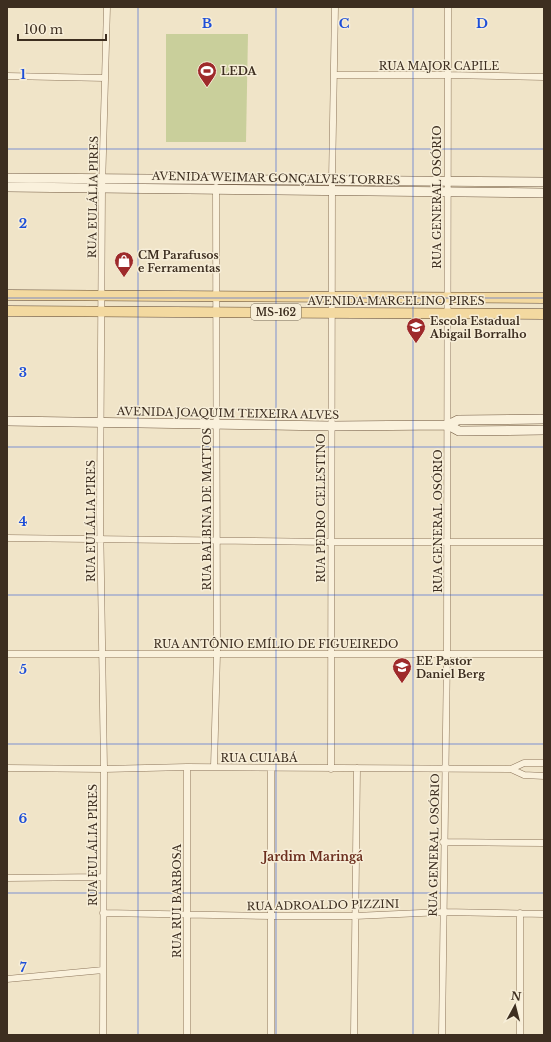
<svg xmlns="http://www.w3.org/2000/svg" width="551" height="1042" viewBox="0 0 551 1042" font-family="'Libre Baskerville',serif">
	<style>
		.green { fill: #c9cf9b }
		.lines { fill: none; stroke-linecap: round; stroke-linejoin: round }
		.minor-casing { stroke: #8d765c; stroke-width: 7 }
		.secondary-casing { stroke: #6f573f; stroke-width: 10 }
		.primary-casing { stroke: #5b4430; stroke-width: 11 }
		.minor { stroke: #faf1dc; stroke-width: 6 }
		.secondary { stroke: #faf1dc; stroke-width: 9 }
		.primary { stroke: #f3d9a0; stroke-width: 10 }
		.grid { fill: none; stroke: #1d4ed8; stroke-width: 1; stroke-opacity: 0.55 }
		.labels { text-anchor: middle; stroke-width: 3; stroke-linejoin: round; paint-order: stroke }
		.shield { fill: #f7eed8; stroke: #756857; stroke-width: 1 }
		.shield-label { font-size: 10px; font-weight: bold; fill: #3d2e20 }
		.street-label { font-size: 11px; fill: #3d2e20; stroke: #f7eed8 }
		.poi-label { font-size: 11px; font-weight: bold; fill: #3d2e20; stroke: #f7eed8; text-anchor: start }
		.neighbourhood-label { font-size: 12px; font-weight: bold; fill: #6b2e1e; stroke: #f7eed8 }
		.grid-label { font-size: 13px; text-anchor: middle; font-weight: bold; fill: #1d4ed8; stroke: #f7eed8; stroke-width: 3; stroke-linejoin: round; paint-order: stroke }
	</style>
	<rect width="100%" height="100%" fill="#f0e4c8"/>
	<path class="green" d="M166,34H248L246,142H166Z"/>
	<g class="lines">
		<defs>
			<path id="minor" d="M334,75H447L544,77
				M7,76L105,78
				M7,538L331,542H544
				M7,654H544
				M187,767V1035
				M214,767L217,654L216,187
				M7,768L104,769L187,767L511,769L524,775L544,776
				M271,768V1035
				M331,769L332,180L335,7
				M511,769L524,763H544
				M443,842L544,843
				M7,878L102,877
				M103,913L272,916H355L443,912L544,914
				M7,979L103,970
				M103,1035L104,769L100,514L102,188L107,7
				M354,1035L357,768
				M442,1035L447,654L448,7
				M520,1035V913"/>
			<path id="secondary" d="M7,178L544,182
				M7,187L544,193
				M7,421L331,426L448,425L458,420L544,419
				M448,425L459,431L544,430"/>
			<path id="primary" d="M7,295L544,298
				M7,311L544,314"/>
		</defs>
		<use href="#minor" class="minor-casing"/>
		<use href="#secondary" class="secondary-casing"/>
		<use href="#primary" class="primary-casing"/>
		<use href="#minor" class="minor"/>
		<use href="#secondary" class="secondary"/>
		<use href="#primary" class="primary"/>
	</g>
	<path class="grid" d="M138,7V1035M276,7V1035M413,7V1035M7,149H544M7,298H544M7,447H544M7,595H544M7,744H544M7,893H544"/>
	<defs>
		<symbol id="stadium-pin" viewBox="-11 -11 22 30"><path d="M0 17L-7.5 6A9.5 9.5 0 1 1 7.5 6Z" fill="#9e2a2b" stroke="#f7eed8"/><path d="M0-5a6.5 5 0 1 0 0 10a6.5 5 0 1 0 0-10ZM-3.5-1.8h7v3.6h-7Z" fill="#fff"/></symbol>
		<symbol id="shop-pin" viewBox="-11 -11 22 30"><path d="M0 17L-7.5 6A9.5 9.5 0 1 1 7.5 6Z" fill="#9e2a2b" stroke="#f7eed8"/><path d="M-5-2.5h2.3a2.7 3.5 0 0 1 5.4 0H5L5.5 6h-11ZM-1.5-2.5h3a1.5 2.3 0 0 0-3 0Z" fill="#fff"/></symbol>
		<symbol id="school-pin" viewBox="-11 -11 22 30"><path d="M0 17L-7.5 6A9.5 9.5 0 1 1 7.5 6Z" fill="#9e2a2b" stroke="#f7eed8"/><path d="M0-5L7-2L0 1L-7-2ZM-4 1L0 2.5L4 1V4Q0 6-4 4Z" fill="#fff"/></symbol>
	</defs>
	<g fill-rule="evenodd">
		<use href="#stadium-pin" x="196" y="60" width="22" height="30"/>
		<use href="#shop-pin" x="113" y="250" width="22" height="30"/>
		<use href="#school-pin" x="405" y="316" width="22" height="30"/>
		<use href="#school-pin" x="391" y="656" width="22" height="30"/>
	</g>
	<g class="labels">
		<rect class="shield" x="251" y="304" width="50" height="16" rx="3"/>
		<g class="shield-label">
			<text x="276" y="316">MS-162</text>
		</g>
		<g class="street-label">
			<text x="439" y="70">RUA MAJOR CAPILE</text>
			<text transform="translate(276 178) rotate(1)" y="4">AVENIDA WEIMAR GONÇALVES TORRES</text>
			<text transform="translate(93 197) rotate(-89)" y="4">RUA EULÁLIA PIRES</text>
			<text transform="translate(437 197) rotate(-90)" y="4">RUA GENERAL OSÓRIO</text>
			<text x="396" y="305">AVENIDA MARCELINO PIRES</text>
			<text transform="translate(228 413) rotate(1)" y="4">AVENIDA JOAQUIM TEIXEIRA ALVES</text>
			<text transform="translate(321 508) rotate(-90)" y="4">RUA PEDRO CELESTINO</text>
			<text transform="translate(207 509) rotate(-90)" y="4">RUA BALBINA DE MATTOS</text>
			<text transform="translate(91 521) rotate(-90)" y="4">RUA EULÁLIA PIRES</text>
			<text transform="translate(438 521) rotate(-90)" y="4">RUA GENERAL OSÓRIO</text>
			<text x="276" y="648">RUA ANTÔNIO EMÍLIO DE FIGUEIREDO</text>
			<text x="259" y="762">RUA CUIABÁ</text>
			<text transform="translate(93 845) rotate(-90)" y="4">RUA EULÁLIA PIRES</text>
			<text transform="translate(434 845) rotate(-89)" y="4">RUA GENERAL OSÓRIO</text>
			<text transform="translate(177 901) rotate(-90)" y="4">RUA RUI BARBOSA</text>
			<text transform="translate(323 905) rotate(-1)" y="4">RUA ADROALDO PIZZINI</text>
		</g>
		<g class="poi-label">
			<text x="221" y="75">LEDA</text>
			<text x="138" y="259">CM Parafusos<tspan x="138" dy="13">e Ferramentas</tspan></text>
			<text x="430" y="325">Escola Estadual<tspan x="430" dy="13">Abigail Borralho</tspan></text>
			<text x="416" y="665">EE Pastor<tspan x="416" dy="13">Daniel Berg</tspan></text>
		</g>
		<g class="neighbourhood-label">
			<text x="313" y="861">Jardim Maringá</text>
		</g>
	</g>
	<g class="grid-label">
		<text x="207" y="28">B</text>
		<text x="344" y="28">C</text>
		<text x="482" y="28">D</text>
		<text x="23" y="79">1</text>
		<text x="23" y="228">2</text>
		<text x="23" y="377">3</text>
		<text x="23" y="526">4</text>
		<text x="23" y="674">5</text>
		<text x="23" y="823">6</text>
		<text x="23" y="972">7</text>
	</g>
	<rect width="551" height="1042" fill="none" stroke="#3d2e20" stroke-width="16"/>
	<g transform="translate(515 1006) rotate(7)" stroke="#f7eed8" stroke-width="3" paint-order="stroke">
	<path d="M0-3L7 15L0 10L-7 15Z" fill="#3d2e20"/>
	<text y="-6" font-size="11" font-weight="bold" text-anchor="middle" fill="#3d2e20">N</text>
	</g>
	<path d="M18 34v6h88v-6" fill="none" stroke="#3d2e20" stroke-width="2"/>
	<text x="24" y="34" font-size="12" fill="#3d2e20" stroke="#f7eed8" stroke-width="3" paint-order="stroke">100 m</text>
</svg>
